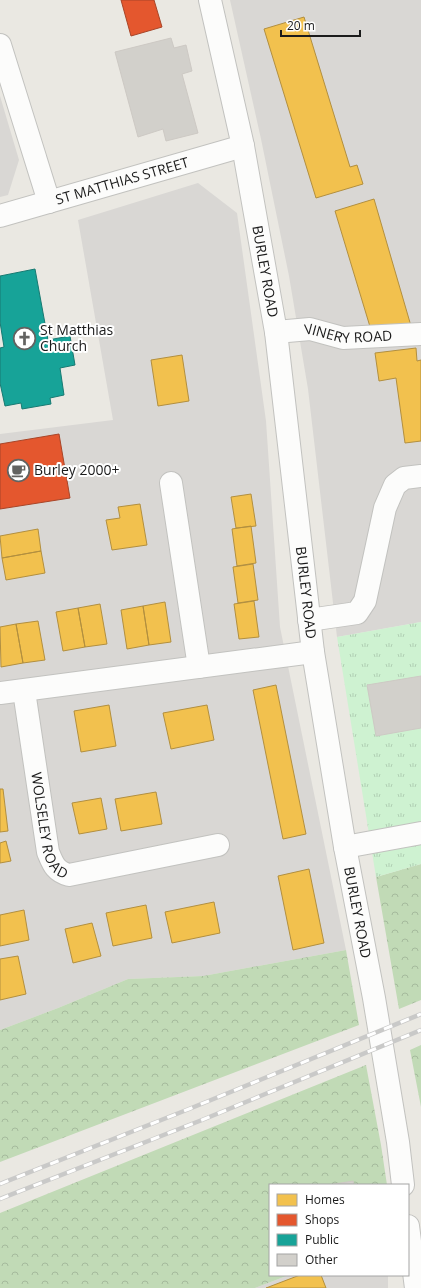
<svg xmlns="http://www.w3.org/2000/svg" width="421" height="1288" viewBox="0 0 421 1288" font-family="'Open Sans',sans-serif">
	<style>
		.residential { fill: #d9d7d4 }
		.forest { fill: url(#forest-crowns) }
		.park { fill: url(#park-tufts) }
		.homes { fill: #f2c14e; stroke: #b28f3f }
		.shops { fill: #e4572e; stroke: #a84528 }
		.public { fill: #17a398; stroke: #187a72 }
		.building { fill: #d2d0cb; stroke: #cdc9c4 }
		.lines { fill: none; stroke-linecap: round; stroke-linejoin: round }
		.minor-casing { stroke: #c2c2bf; stroke-width: 24 }
		.minor { stroke: #fcfcfb; stroke-width: 22 }
		.rail-casing { stroke: #c9c9c8; stroke-width: 4.5 }
		.rail { stroke: #fff; stroke-width: 3; stroke-dasharray: 9; stroke-linecap: butt }
		.labels { text-anchor: middle; stroke-width: 4; stroke-linejoin: round; paint-order: stroke }
		.street-label { font-size: 14px; fill: #1b1b1b; stroke: #fff }
		.poi-label { font-size: 14px; fill: #1b1b1b; stroke: #fff; text-anchor: start }
	</style>
	<defs>
		<pattern id="forest-crowns" width="20" height="18" patternUnits="userSpaceOnUse"><rect width="20" height="18" fill="#c1dab6"/><path d="M2 6a3 3 0 1 1 6 0M12 15a3 3 0 1 1 6 0" fill="none" stroke="#a5ba9c"/></pattern>
		<pattern id="park-tufts" width="24" height="20" patternUnits="userSpaceOnUse"><rect width="24" height="20" fill="#cef2d1"/><path d="M3 7l-1-3M5 7V3M7 7l1-3M15 17l-1-3M17 17v-4M19 17l1-3" fill="none" stroke="#b0cfb3"/></pattern>
	</defs>
	<rect width="100%" height="100%" fill="#eae8e2"/>
	<path class="residential" d="M230,0H421V622L337,637L308,389L289,276L261,139Z
		M0,96L19,160L8,195L0,197Z
		M198,183L237,213L266,421L280,627L346,950L203,976L128,979L58,1008L0,1030V434L113,420L78,220Z
		M289,1275H388V1288H255Z"/>
	<path class="forest" d="M421,864V1000L399,1009L376,877Z
		M346,950L359,1025L0,1162V1030L58,1008L128,979L203,976Z
		M421,1045V1107L410,1050Z
		M366,1065L381,1145L387,1185H270V1275H289L255,1288H0V1213Z"/>
	<path class="park" d="M421,622V864L376,877L337,637Z"/>
	<path class="homes" d="M304,17L350,167L357,165L363,184L316,198L264,29Z
		M374,199L411,326L371,330L335,211Z
		M416,348L417,361L421,360V441L405,443L396,378L379,381L375,353Z
		M182,355L189,401L158,406L151,360Z
		M251,494L256,526L236,528L231,497Z
		M140,504L147,545L112,550L106,520L120,518L118,507Z
		M251,526L256,563L237,566L232,529Z
		M38,529L41,551L2,558L0,536Z
		M41,551L45,573L6,580L2,558Z
		M253,564L258,600L238,603L233,567Z
		M254,601L259,637L239,639L234,604Z
		M165,602L171,642L149,645L143,606Z
		M100,604L107,644L85,647L78,608Z
		M143,606L149,645L127,649L121,610Z
		M78,608L85,647L63,651L56,612Z
		M38,621L45,660L23,663L16,624Z
		M16,624L23,663L1,667L0,627Z
		M276,685L306,834L283,839L253,690Z
		M109,705L116,746L81,752L74,711Z
		M207,705L214,740L171,749L163,713Z
		M0,789H3L8,831L0,832Z
		M156,792L162,824L121,831L115,799Z
		M101,798L107,829L79,834L72,803Z
		M6,841L11,861L0,863V843Z
		M309,869L324,943L293,950L278,876Z
		M214,902L220,933L172,943L165,912Z
		M146,905L152,938L113,946L106,913Z
		M24,910L29,940L0,946V915Z
		M92,923L101,956L73,963L65,929Z
		M18,956L26,994L0,1000V959Z
		M300,1275H321L326,1288H266Z"/>
	<path class="shops" d="M121,0H154L162,27L131,36Z
		M59,434L70,498L0,509V444Z"/>
	<path class="public" d="M35,269L48,340L70,336L75,365L60,368L64,395L50,398L51,404L22,409L21,403L5,406L0,383V348L4,347L0,322V276Z"/>
	<path class="building" d="M171,38L174,48L186,45L192,71L182,74L198,133L166,141L163,129L138,137L115,52Z
		M421,676V728L376,736L367,685Z
		M353,1181L354,1185H329Z"/>
	<g class="lines">
		<defs>
			<g id="minor">
				<path id="s1" d="M210,0L243,146L276,332L313,652L345,847L374,998L398,1142L403,1185"/>
				<path d="M0,45L49,202"/>
				<path id="s2" d="M0,216L243,146"/>
				<path id="s3" d="M276,332L310,329L343,338L421,334"/>
				<path d="M171,483L199,667"/>
				<path d="M309,620L357,613L365,601L385,508L395,485L404,478L421,476"/>
				<path id="s4" d="M24,691L48,852C53,864 55,871 69,875L218,845"/>
				<path d="M0,693L313,652"/>
				<path d="M345,847L421,833"/>
				<path d="M408,1226L416,1288"/>
			</g>
		</defs>
		<use href="#minor" class="minor-casing"/>
		<use href="#minor" class="minor"/>
		<defs>
			<path id="rail" d="M0,1184L189,1109L421,1014
				M0,1199L202,1120L421,1030"/>
		</defs>
		<use href="#rail" class="rail-casing"/>
		<use href="#rail" class="rail"/>
	</g>
	<defs>
		<symbol id="church-ring" viewBox="-11 -11 22 22"><circle r="9.5" fill="#fff" stroke="#636361" stroke-width="1.5"/><path d="M-1.2-6h2.4v3.5h3.3v2.4h-3.3V6h-2.4V-.1h-3.3v-2.4h3.3Z" fill="#636361"/></symbol>
		<symbol id="cafe-ring" viewBox="-11 -11 22 22"><circle r="9.5" fill="#fff" stroke="#636361" stroke-width="1.5"/><path d="M-5.5-4.5H6V0H3Q3 3.5 0 3.5H-2.5Q-5.5 3.5-5.5 0ZM3-3.2v2h1.7v-2ZM-6 4.5H4V6H-6Z" fill="#636361"/></symbol>
	</defs>
	<g fill-rule="evenodd">
		<use href="#church-ring" x="12" y="326" width="25" height="25"/>
		<use href="#cafe-ring" x="6" y="458" width="25" height="25"/>
	</g>
	<g class="labels">
		<g class="street-label">
			<text dy="5" stroke="none"><textPath href="#s2" startOffset="127">ST MATTHIAS STREET</textPath></text>
			<text dy="5" stroke="none"><textPath href="#s1" startOffset="277">BURLEY ROAD</textPath></text>
			<text dy="5" stroke="none"><textPath href="#s3" startOffset="73">VINERY ROAD</textPath></text>
			<text dy="5" stroke="none"><textPath href="#s1" startOffset="601">BURLEY ROAD</textPath></text>
			<text dy="5" stroke="none"><textPath href="#s4" startOffset="138">WOLSELEY ROAD</textPath></text>
			<text dy="5" stroke="none"><textPath href="#s1" startOffset="925">BURLEY ROAD</textPath></text>
		</g>
		<g class="poi-label">
			<text x="40" y="335">St Matthias<tspan x="40" dy="16">Church</tspan></text>
			<text x="34" y="475">Burley 2000+</text>
		</g>
	</g>
	<rect x="269" y="1184" width="140" height="92" fill="#ffffff" stroke="#a4a4a4"/>
	<rect x="277" y="1194" width="20" height="12" fill="#f2c14e" stroke="#a4a4a4"/>
	<text x="305" y="1204" font-size="12" fill="#1b1b1b">Homes</text>
	<rect x="277" y="1214" width="20" height="12" fill="#e4572e" stroke="#a4a4a4"/>
	<text x="305" y="1224" font-size="12" fill="#1b1b1b">Shops</text>
	<rect x="277" y="1234" width="20" height="12" fill="#17a398" stroke="#a4a4a4"/>
	<text x="305" y="1244" font-size="12" fill="#1b1b1b">Public</text>
	<rect x="277" y="1254" width="20" height="12" fill="#d2d0cb" stroke="#a4a4a4"/>
	<text x="305" y="1264" font-size="12" fill="#1b1b1b">Other</text>
	<path d="M281 30v6h79v-6" fill="none" stroke="#1b1b1b" stroke-width="2"/>
	<text x="287" y="30" font-size="12" fill="#1b1b1b" stroke="#ffffff" stroke-width="3" paint-order="stroke">20 m</text>
</svg>
